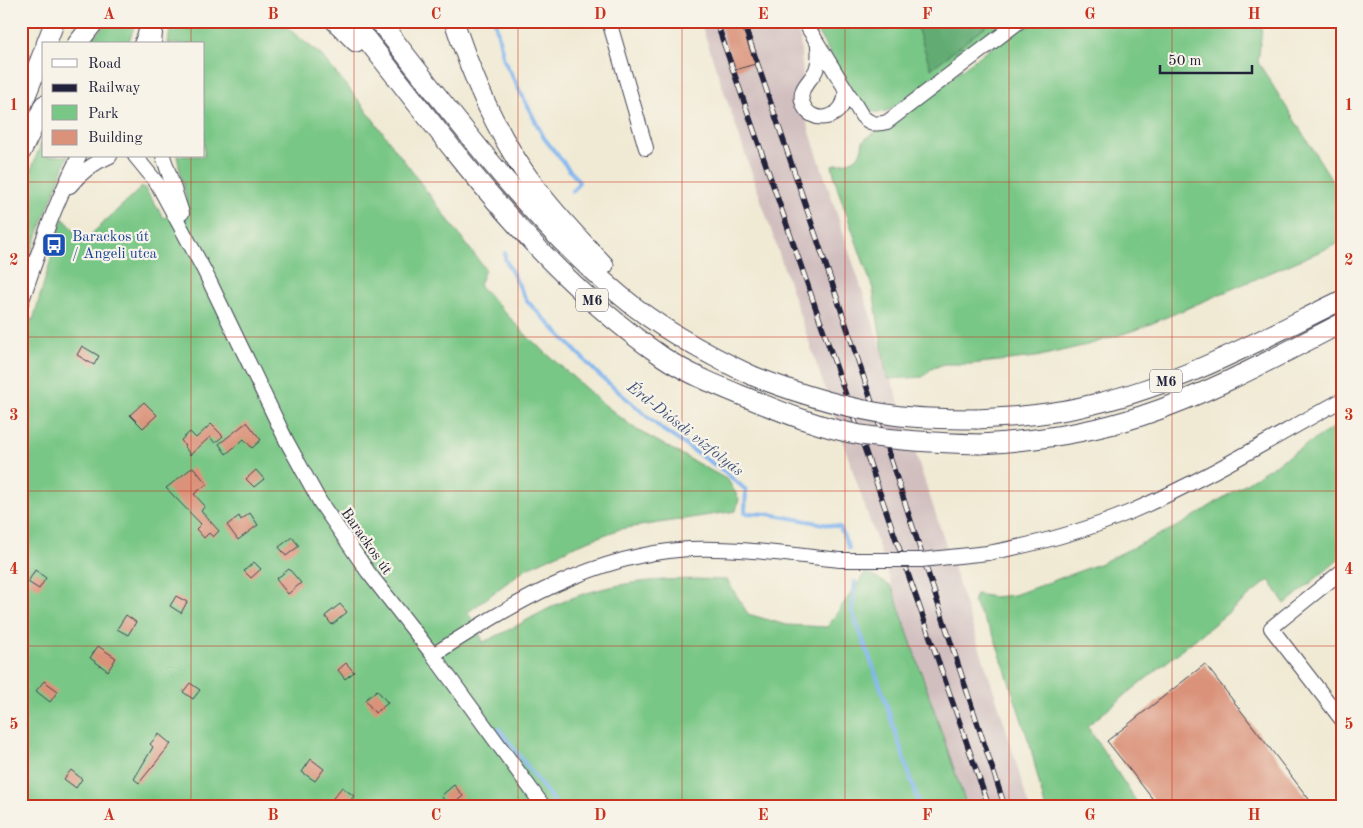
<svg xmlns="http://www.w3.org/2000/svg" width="1363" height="828" viewBox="0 0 1363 828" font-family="'Old Standard TT',serif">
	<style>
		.industrial { fill: #d1bfbf }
		.green { fill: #79c786; stroke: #4e7460 }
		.forest { fill: #62ac73; stroke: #426757 }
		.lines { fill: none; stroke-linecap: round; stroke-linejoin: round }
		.stream { stroke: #81b5ef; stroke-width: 4 }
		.building { fill: #da937a }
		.minor-tunnel { stroke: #c7c2b5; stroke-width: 14; stroke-dasharray: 14 7; stroke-linecap: butt }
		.minor-casing { stroke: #414052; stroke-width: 16 }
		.highway-casing { stroke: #414052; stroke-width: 21 }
		.minor { stroke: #fff; stroke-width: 14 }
		.highway { stroke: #fff; stroke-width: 19 }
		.rail-casing { stroke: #22223b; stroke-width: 5.5 }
		.rail { stroke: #f7f3e8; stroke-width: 4; stroke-dasharray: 11; stroke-linecap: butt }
		.minor-bridge-casing { stroke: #414052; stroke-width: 16; stroke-linecap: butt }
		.highway-bridge-casing { stroke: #414052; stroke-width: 21; stroke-linecap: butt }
		.minor-bridge { stroke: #fff; stroke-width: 14 }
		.highway-bridge { stroke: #fff; stroke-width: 19 }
		.grid { fill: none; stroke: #c8321e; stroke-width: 1; stroke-opacity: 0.55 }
		.labels { text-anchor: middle; stroke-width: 4.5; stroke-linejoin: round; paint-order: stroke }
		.shield { fill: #f7f3e8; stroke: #62616f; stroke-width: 1 }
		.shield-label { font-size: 14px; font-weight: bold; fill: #22223b }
		.transit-label { font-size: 15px; fill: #164399; stroke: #f7f3e8; text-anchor: start }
		.street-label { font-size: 15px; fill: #22223b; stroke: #f7f3e8 }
		.water-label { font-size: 16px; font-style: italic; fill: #43557a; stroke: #f7f3e8 }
		.neatline { fill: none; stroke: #c8321e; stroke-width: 2 }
		.grid-label { font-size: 16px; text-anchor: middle; font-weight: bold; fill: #c8321e }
	</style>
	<rect width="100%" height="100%" fill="#f7f3e8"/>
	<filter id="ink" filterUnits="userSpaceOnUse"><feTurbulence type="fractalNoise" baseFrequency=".02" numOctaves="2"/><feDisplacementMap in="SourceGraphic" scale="10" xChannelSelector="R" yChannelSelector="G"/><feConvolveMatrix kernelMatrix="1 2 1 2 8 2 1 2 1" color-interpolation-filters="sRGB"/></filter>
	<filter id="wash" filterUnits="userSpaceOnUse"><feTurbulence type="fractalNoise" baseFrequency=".0096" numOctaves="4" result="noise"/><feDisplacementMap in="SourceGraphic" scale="20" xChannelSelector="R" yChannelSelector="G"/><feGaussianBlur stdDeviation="1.12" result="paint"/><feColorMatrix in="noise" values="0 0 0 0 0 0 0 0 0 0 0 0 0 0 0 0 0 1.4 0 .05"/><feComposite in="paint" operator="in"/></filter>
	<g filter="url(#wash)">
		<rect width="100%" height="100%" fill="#f0ead4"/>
		<path class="industrial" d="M700,21H793L800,39L807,123L1005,725L1029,807H967Z"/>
		<path class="green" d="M108,21H136L128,44H88Z
			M171,21H270L286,27L321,55L360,102L485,269L479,285L529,338L601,402L637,430L728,480L739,499L736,511L620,529L577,545L525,569L467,613L474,620L483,642C513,630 541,610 572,598C624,579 673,578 727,580L748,614L786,625L827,627L866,572L892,587L967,807H21V314L33,320L63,218L84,241L143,186L164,218L187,203L177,156H204V44H168Z
			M811,21H915L931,69L992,21H1006L896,107C884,113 874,115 862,107Z
			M1028,21H1263L1258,62L1342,196V242L1141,328L1091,344L1036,357L971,364H944L931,369L923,377L887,379L873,289L837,187L832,165C850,161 861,163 863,141Z
			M44,136V156H68L21,278V196Z
			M1342,422V557L1285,604L1269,580L1087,726L1140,807H1045L1030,745L994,636L973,602L976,594L994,597L1014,595L1099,564L1182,524Z"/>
		<path class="forest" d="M915,21H992L931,69Z"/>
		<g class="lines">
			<path class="stream" d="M495,21L504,60L544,138L579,182L573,191
				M505,253V259L527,301L599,375L663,430L724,471L746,490L745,513L769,514L840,527L849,548
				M855,582L852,611L881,688L920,807
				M499,729L558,807"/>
		</g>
		<g id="blocks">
			<path class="building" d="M719,21H740L755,64L735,70Z
				M82,346L99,356L94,365L77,355Z
				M144,402L157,415L143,428L130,415Z
				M247,422L261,440L252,448L244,439L226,454L219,444Z
				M211,424L223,436L215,443L210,437L190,455L181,440L190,432L196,438Z
				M193,467L207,484L194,494L205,506L201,511L219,531L213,537L209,533L204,538L196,529L201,524L166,488Z
				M256,470L264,479L254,487L246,479Z
				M250,513L258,525L238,540L227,525L239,516L241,520Z
				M292,537L299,546L286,556L279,547Z
				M254,562L261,569L251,578L244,571Z
				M289,569L301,583L288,594L276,579Z
				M35,570L46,578L39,589L28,582Z
				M176,596L187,602L181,613L170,606Z
				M340,604L347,612L332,625L325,616Z
				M126,615L136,622L128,635L117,629Z
				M98,646L116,658L108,671L90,658Z
				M346,663L354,672L345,679L338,670Z
				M1205,664L1315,807H1159L1107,741Z
				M44,681L58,691L50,702L36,691Z
				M190,683L200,690L193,699L183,692Z
				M377,690L388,703L375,713L365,700Z
				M159,734L171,744L139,783L134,779L153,747L150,744Z
				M311,759L324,769L315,781L302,772Z
				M71,770L82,779L76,788L64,779Z
				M454,785L463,796L450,807L441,796Z
				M342,787L354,796L345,807H326Z"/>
		</g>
	</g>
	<g filter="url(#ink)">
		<use href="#blocks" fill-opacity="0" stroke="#414052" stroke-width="1"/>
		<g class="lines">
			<path class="minor-tunnel" d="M21,58L43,73"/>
			<defs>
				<path id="minor" d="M609,21L646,148
					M804,21L862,116C870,124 876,125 887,122L1020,21
					M141,44L150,21
					M154,44L156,21
					M818,47C819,55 819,62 816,70C811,81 799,87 802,101C809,129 849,119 845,89
					M135,156L157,183L204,270L286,440L320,502L368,572L433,655L544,807
					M163,156L182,213
					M70,186C81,172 93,163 110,156
					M21,303C38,253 55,203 79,156
					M988,553C1037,544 1085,531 1130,512C1203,481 1272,438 1342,400
					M1342,571L1271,628L1342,720
					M433,655C512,604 592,555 689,549C739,547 790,555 840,560"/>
				<path id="highway" d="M335,21L356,42
					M352,21C446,139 537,271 663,357C688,374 719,386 748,398
					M379,21C454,116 527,218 621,296C660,329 706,354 753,376
					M454,21C473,80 499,139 536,188C557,216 581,241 604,265
					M46,44L55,21
					M77,44L95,21
					M21,152L44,105
					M977,419C1017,417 1055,414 1094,404C1181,384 1262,339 1342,300
					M980,444C1034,441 1089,433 1141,416C1211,393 1276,357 1342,323"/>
			</defs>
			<use href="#minor" class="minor-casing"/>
			<use href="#highway" class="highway-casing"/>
			<use href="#minor" class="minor"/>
			<use href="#highway" class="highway"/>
			<defs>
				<path id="rail" d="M716,21L989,807
					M743,21L854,348L1005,807"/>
			</defs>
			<use href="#rail" class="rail-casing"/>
			<use href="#rail" class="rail"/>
			<defs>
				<path id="minor-bridge" d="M840,560H921L988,553"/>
				<path id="highway-bridge" d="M21,108L44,50
					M753,376C799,394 844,408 893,415C921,419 949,419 977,419
					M748,398C784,413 822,428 861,435C901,441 940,443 980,444"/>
			</defs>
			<use href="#minor-bridge" class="minor-bridge-casing"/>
			<use href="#highway-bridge" class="highway-bridge-casing"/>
			<use href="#minor-bridge" class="minor-bridge"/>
			<use href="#highway-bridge" class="highway-bridge"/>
		</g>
	</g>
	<path class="grid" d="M191,21V44M354,21V807M518,21V807M682,21V807M845,21V807M1009,21V807M1172,21V807M191,156V807M21,182H1342M21,337H1342M21,491H1342M21,646H1342"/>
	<defs>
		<symbol id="bus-square" viewBox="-11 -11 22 22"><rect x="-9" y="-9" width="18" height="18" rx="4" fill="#1a4fb4" stroke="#f7f3e8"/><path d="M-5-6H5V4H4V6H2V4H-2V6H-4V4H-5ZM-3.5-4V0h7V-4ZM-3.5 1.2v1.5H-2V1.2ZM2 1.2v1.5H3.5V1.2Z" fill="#fff"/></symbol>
	</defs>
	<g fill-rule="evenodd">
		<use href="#bus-square" x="40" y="231" width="28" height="28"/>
	</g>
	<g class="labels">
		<g class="shield">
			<rect x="576" y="288.5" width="32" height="23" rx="4"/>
			<rect x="1150" y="369.5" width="32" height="23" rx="4"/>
		</g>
		<g class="shield-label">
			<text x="592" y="305">M6</text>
			<text x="1166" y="386">M6</text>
		</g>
		<g class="transit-label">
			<text x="72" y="241">Barackos út<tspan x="72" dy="17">/ Angeli utca</tspan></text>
		</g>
		<g class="street-label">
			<text transform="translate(367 541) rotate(55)" y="5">Barackos út</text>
		</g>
		<g class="water-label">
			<text transform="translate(686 428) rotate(38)" y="6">Érd-Diósdi vízfolyás</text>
		</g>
	</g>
	<rect width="1363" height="828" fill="none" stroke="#f7f3e8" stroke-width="55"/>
	<rect x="42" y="42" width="162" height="115" fill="#f7f3e8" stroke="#a29fa3"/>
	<rect x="52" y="59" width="25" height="8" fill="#ffffff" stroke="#a29fa3"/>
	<text x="88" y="68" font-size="15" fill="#22223b">Road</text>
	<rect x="52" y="84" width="25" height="8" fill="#22223b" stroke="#a29fa3"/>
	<text x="88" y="92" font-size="15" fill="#22223b">Railway</text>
	<rect x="52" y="105" width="25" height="15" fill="#79c786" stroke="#a29fa3"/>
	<text x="88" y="118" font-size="15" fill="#22223b">Park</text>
	<rect x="52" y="130" width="25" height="15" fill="#da937a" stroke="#a29fa3"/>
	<text x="88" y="142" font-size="15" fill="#22223b">Building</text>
	<path d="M1160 65v8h92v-8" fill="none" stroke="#22223b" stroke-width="2.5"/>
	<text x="1168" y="65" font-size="15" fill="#22223b" stroke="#f7f3e8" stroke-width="4" paint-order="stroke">50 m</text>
	<rect x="28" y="28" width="1308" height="772" class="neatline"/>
	<g class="grid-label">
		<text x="109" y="19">A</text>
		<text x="273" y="19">B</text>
		<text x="436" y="19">C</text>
		<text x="600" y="19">D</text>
		<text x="763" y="19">E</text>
		<text x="927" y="19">F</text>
		<text x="1090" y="19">G</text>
		<text x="1254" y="19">H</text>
		<text x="14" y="110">1</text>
		<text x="1349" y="110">1</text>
		<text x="14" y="265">2</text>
		<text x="1349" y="265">2</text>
		<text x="14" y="420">3</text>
		<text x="1349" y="420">3</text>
		<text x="14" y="574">4</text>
		<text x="1349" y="574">4</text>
		<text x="14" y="729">5</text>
		<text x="1349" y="729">5</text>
		<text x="109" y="820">A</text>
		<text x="273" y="820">B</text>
		<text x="436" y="820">C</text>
		<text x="600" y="820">D</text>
		<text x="763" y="820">E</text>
		<text x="927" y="820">F</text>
		<text x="1090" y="820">G</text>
		<text x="1254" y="820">H</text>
	</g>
</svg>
